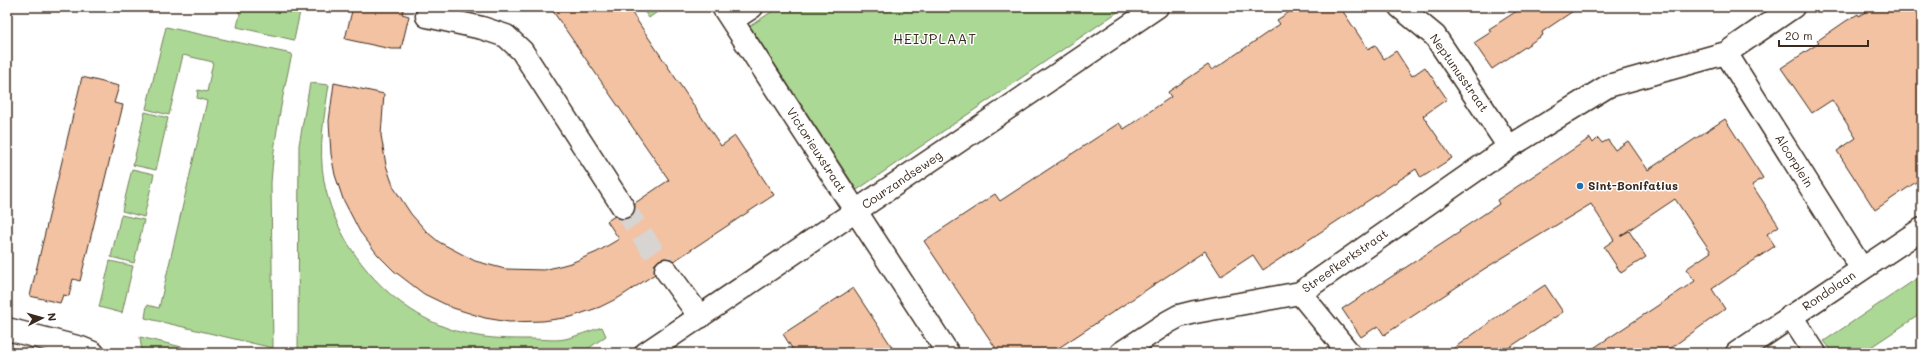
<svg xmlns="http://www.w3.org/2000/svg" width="1929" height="360" viewBox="0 0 1929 360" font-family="Mali,sans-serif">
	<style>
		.green { fill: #acd896; stroke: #74815a }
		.building { fill: #f3c2a2; stroke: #3b2a1e }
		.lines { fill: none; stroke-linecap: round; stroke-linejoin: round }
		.minor-tunnel { stroke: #d8d4d2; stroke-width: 22; stroke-dasharray: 22 11; stroke-linecap: butt }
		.minor-casing { stroke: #3b2a1e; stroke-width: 25 }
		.minor { stroke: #fff; stroke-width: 22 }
		.poi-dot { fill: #1f6fb2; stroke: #fff; stroke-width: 1.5 }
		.labels { text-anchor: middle; stroke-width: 3; stroke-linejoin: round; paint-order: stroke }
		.street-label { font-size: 12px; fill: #3b2a1e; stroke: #fff }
		.poi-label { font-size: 12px; font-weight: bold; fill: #3b2a1e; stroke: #fff; text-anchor: start }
		.quarter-label { font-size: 14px; letter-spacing: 1px; fill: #3b2a1e; stroke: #fff }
	</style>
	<rect width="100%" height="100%" fill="#fff"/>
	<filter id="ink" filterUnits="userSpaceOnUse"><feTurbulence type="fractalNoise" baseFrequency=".025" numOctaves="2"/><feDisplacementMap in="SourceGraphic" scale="8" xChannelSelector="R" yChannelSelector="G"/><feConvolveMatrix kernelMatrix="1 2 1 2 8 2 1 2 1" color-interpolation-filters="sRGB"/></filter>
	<g filter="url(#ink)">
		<path class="green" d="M236,7H301L294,40L237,27L240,14Z
			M641,7H664L649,18Z
			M779,7H1125L857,190L750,26Z
			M166,27L292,54C282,97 274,139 271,183L273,348L145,318L147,305L159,308L207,101L197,98L198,90L207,92L213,62L183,55L169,115L146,109Z
			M310,83L329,85C324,117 318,148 324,181C337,252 397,319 468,334C489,339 510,339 531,339C542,339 554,341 565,339C577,336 590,331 602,327L606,336L582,353H298L299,145Z
			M145,112L168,118L156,170L133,165Z
			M132,169L154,174L144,217L122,211Z
			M121,215L144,220L134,263L111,257Z
			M110,261L133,266L122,313L99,307Z
			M1922,275V313L1862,353H1834L1824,341Z
			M140,337L207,353H142Z"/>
		<path class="building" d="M353,7H404L402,14L409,16L401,49H391L345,39Z
			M550,7H628L721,146L735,136L774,195L674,261L665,258L659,260L654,265L655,274L620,297L600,307L571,317L543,321L509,322L485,318L453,308L424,294L394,271L378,255L360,232L343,199L335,175L331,154L329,121L334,83L384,94L381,135L386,165L390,177L394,188L411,214L427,232L439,242L475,261L505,269L544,270L571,263L597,252L619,239L607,221L615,216L623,219L630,217L634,212L635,203L669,180Z
			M1297,7H1340L1368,49L1375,45L1384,59L1396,51L1412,76L1425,67L1447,99L1423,116L1452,158L1421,178L1416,169L1263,270L1253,255L1221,276L1205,251L1051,353H999L924,241L995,194L1000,201L1119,123L1124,129L1171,97L1168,92L1208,65L1212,70L1226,61L1280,24L1277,20Z
			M1523,7H1579L1542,32L1543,35L1492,69L1474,43L1491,32L1489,29Z
			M1873,7H1922V178L1875,210L1837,151L1856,138L1832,100L1812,113L1781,68L1819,43L1817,41L1846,21L1858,14L1859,16Z
			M82,77L119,86L114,103L123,105L80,281L73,279L69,296L63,295L60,303L30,296Z
			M1725,119L1763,178L1752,185L1779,226L1767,234L1775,246L1712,289L1725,309L1664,353H1586L1695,281L1686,269L1711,252L1675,199L1620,236L1629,231L1646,257L1621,273L1604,247L1614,240L1591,204L1484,269L1384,335L1378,326L1361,337L1342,309L1460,232L1459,231L1499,204L1497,200L1590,138L1593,143L1598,138L1602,143L1608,140L1615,150L1628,141L1648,170Z
			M1545,285L1563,312L1501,353H1447L1510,308Z
			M853,288L896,353H795L783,334Z"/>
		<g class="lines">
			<path class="minor-tunnel" d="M623,207L666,270"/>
			<defs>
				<path id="minor" d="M723,7L948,353
					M1400,7L1435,36L1509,147
					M427,16L482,28L506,36L522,51L623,207
					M732,20L752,7
					M1726,53L1862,269
					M666,270L700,317
					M1300,293L1349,353
					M1791,316L1815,353
					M7,329L81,348L93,353
					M646,353L1157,7
					M1121,353L1168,322L1179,316L1195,312L1300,293L1509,147L1608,86L1726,53L1793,7
					M1737,353L1922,229"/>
			</defs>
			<use href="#minor" class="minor-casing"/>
			<use href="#minor" class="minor"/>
		</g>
	</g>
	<circle class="poi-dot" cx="1580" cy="186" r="4"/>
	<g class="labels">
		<g class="street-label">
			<text transform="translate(1459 73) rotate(55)" y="4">Neptunusstraat</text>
			<text transform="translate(816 150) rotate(57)" y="4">Victorieuxstraat</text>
			<text transform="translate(1794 161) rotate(58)" y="4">Alcorplein</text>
			<text transform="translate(902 180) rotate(-34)" y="4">Courzandseweg</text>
			<text transform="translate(1345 261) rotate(-35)" y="4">Streefkerkstraat</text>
			<text transform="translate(1829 291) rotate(-34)" y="4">Rondolaan</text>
		</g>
		<g class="poi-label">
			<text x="1588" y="190">Sint-Bonifatius</text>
		</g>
		<g class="quarter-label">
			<text x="935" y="44">HEIJPLAAT</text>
		</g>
	</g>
	<rect width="1929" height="360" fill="none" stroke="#fff" stroke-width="24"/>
	<rect x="12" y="12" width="1905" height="336" fill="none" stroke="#3b2a1e" stroke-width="1.5" filter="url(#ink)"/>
	<g transform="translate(42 318) rotate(84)" stroke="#ffffff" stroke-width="3" paint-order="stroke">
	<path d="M0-3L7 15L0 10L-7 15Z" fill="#3b2a1e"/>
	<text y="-6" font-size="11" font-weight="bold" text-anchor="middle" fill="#3b2a1e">N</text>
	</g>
	<path d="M1779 40v6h89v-6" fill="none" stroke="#3b2a1e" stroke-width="2"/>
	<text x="1785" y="40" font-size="12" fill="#3b2a1e" stroke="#ffffff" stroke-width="3" paint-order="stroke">20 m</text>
</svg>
